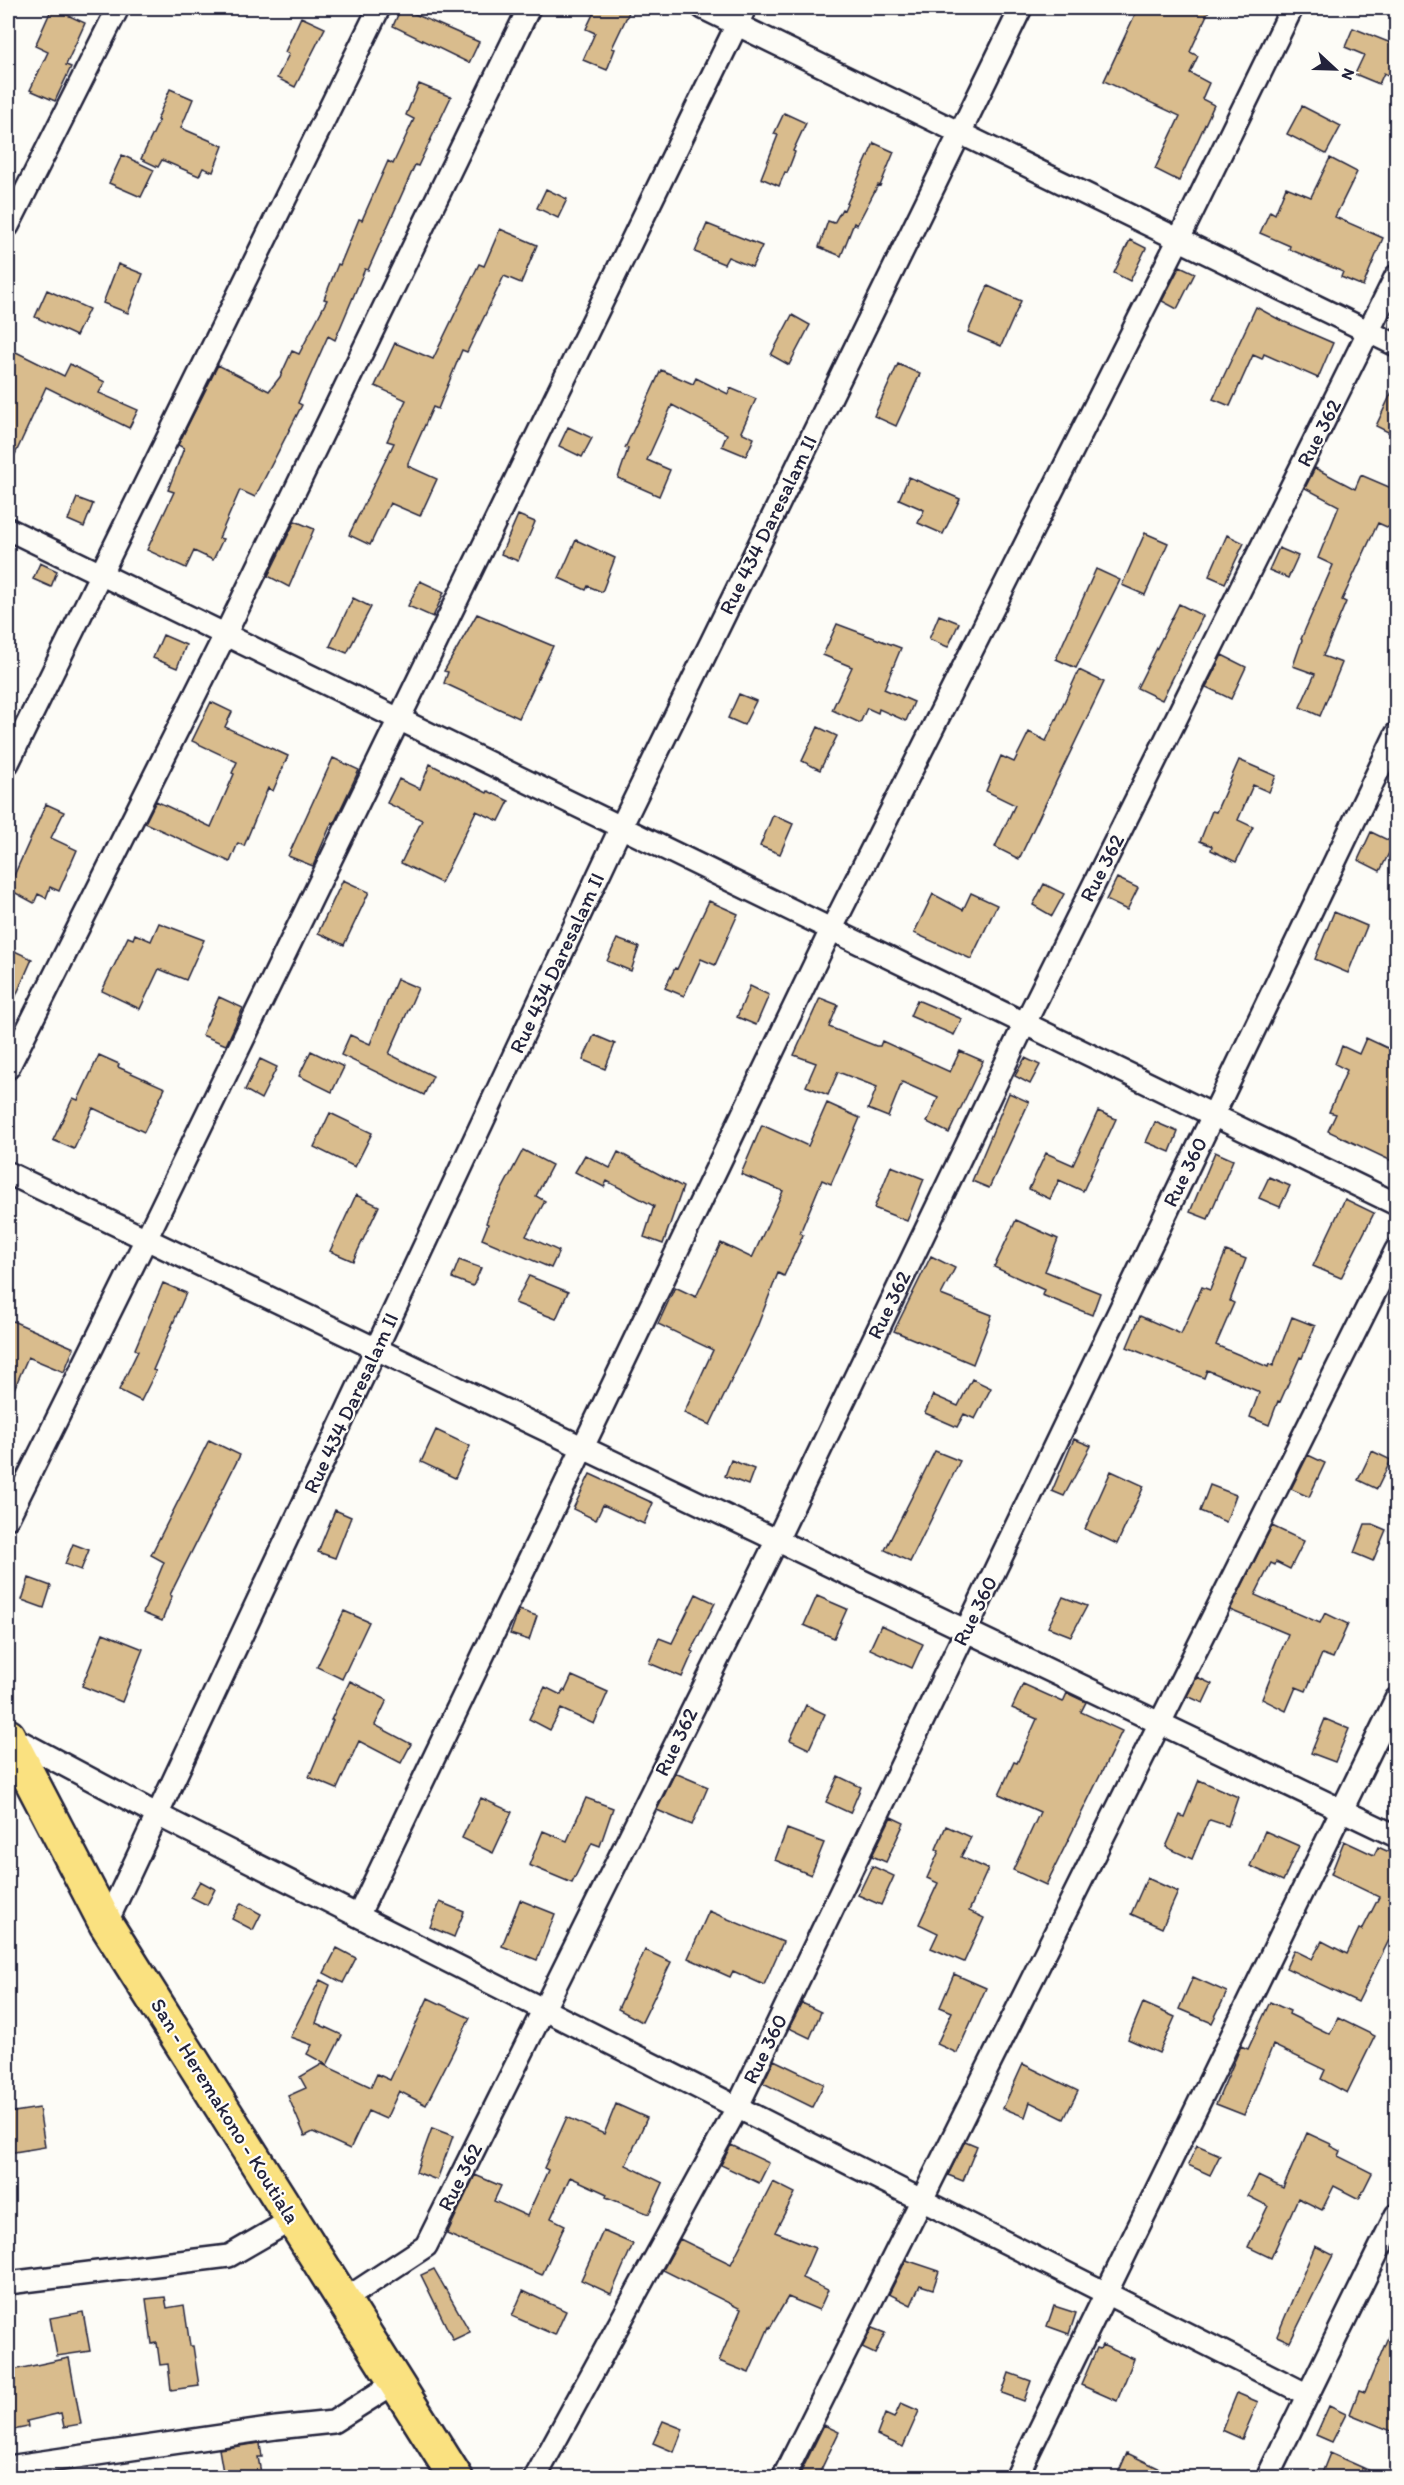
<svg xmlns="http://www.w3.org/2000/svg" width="1404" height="2485" viewBox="0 0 1404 2485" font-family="Itim,sans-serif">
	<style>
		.building { fill: #d9bc8d; stroke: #22223b; stroke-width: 1.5 }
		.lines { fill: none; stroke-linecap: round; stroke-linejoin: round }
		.minor-casing { stroke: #22223b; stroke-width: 26 }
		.primary-casing { stroke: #22223b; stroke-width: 38 }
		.minor { stroke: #fdfcf7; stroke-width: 21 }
		.primary { stroke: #fae180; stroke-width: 33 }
		.labels { text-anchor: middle; stroke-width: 4.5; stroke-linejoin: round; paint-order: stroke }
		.street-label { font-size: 21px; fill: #22223b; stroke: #fdfcf7 }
	</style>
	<rect width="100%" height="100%" fill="#fdfcf7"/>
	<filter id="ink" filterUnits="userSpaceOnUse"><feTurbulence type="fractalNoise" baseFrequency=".0167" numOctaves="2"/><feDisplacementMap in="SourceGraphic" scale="12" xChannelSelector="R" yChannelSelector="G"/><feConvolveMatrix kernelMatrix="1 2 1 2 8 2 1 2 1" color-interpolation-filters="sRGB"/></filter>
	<g filter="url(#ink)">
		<path class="building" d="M52,8L85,23L66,65L71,67L55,101L30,90L48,52L35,46Z
			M401,8L479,42L469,63L393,26Z
			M596,8H631L612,48L615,49L607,70L583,60L595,33L586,29Z
			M1138,8H1210L1190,52L1198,56L1190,73L1209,83L1202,99L1214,105L1179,181L1155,169L1180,116L1104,81Z
			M301,17L325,28L295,87L277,78L289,54L285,52Z
			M1353,28L1396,45V79L1384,73L1379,84L1355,74L1364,55L1345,47Z
			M419,84L451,97L418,166L415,165L368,270L365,269L335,340L328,336L298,403L302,405L255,497L240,490L219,538L223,539L213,560L194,551L186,568L147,550L174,492L168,490L184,448L178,445L218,365L269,391L280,377L292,351L299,354L327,300L324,299L338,264L340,265L359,219L362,220L388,161L393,164L414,119L406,115Z
			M170,89L193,99L181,128L223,146L213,172L203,168L199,176L162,160L158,167L141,159L159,121L157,120Z
			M1302,106L1341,126L1326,154L1287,134Z
			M784,113L806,123L793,151L795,152L787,173L785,172L779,186L761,178L778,135L774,134Z
			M874,143L894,152L880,186L878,185L857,225L854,223L841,256L819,247L828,221L834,223L842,209L844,210Z
			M122,155L154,170L141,197L109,183Z
			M1330,158L1357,172L1335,217L1383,238L1363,286L1341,277L1343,272L1289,249L1290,246L1260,233L1270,211L1275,214L1286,187L1311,197Z
			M546,189L567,199L558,218L537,208Z
			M707,224L762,246L752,267L728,257L724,264L695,252Z
			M500,229L537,245L521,283L504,276L467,352L462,350L438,409L433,407L408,463V466L437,479L420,516L390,503L370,545L349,535L394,443L387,441L406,400L375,386L395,343L433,359L479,264L484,266Z
			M1130,240L1146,248L1130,281L1114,273Z
			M118,264L143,274L128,313L103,303Z
			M1180,266L1195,273L1177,309L1162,301Z
			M988,286L1021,301L1001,346L968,332Z
			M47,290L89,309L76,336L35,317Z
			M1256,307L1280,320L1333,343L1318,378L1264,354L1262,359L1253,355L1230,406L1213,399Z
			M792,315L810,325L789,365L771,355Z
			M8,348L64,376L70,364L105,382L99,393L138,410L129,428L46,387L8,470Z
			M898,364L920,374L896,426L874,416Z
			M661,370L693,384L696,378L728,394L730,388L756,399L741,432L754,438L746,456L722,446L727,434L672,405L647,460L670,470L659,496L618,478L628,449L625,448Z
			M1396,383V436L1376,426Z
			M568,427L592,438L582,457L559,446Z
			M1315,468L1355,489L1361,475L1396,490V531L1378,523L1342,600L1346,602L1323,656L1342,663L1320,716L1300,707L1315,674L1293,666L1302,640L1301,639L1333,565L1318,558L1339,506L1305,488Z
			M909,477L960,499L943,534L918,523L924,510L899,499Z
			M77,498L93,504L84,527L68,520Z
			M518,515L535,522L518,561L501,554Z
			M295,521L314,529L289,587L268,576Z
			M1145,533L1168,543L1145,595L1122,585Z
			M1227,535L1244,543L1225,583L1209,576Z
			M576,540L615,558L602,592L588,586L586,590L559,578Z
			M1279,548L1298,556L1288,578L1269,570Z
			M40,563L57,571L51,587L33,579Z
			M1096,569L1120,580L1076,668L1056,659Z
			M420,581L444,592L433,617L408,606Z
			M353,598L371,607L347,653L330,646Z
			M1179,604L1203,616L1162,700L1137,688Z
			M477,614L553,646L519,718L444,683L448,672L444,671Z
			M939,615L959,623L948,647L929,639Z
			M837,624L901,648L884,689L914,702L906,721L879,709L878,713L867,708L860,723L832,710L852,667L823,655Z
			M163,635L186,645L177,668L153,658Z
			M1222,655L1246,667L1231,699L1206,687Z
			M1079,670L1104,682L1019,859L995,847L1015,805L986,791L1001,756L1014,762L1029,732L1046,741Z
			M739,694L756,701L744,725L728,718Z
			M211,702L232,712L225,727L288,756L273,791L268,788L244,846L238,843L230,862L145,823L156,801L211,827L234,774L232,773L237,762L192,741Z
			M818,727L837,736L820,770L802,761Z
			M333,758L359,770L334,823L332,822L313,866L288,856Z
			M1239,760L1276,776L1269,792L1253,785L1238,820L1253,827L1236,862L1211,850L1212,846L1200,841L1212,811L1216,812Z
			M430,764L487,793L488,791L509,801L499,821L476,811L441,883L401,863L422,820L387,803L399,779L420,789Z
			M46,804L64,812L51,838L77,850L59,891L50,887L46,898L38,894L34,903L8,889Z
			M773,815L793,824L780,854L760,846Z
			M1371,832L1394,843L1380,871L1358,860Z
			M1117,878L1138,888L1127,910L1106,900Z
			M343,880L369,892L344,945L318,933Z
			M1044,884L1064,894L1052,916L1033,905Z
			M971,893L997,905L971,959L914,933L933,894L963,910Z
			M709,901L738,914L715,965L701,959L684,996L665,988L675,968L677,969Z
			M1334,912L1367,926L1348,973L1315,959Z
			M159,923L204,940L186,980L159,969L140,1009L102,991L128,937L133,939L135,934L151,941Z
			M617,939L639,947L631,971L607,961Z
			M8,948L32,959L8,1014Z
			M397,979L418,988L389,1054L433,1076L424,1095L341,1055L350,1035L370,1044Z
			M750,986L769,995L756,1025L737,1017Z
			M219,997L243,1008L226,1045L202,1035Z
			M820,998L838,1005L829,1027L876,1046H880L882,1041L950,1072L960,1051L983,1061L949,1133L927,1122L938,1098L902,1082L888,1117L868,1109L877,1087L838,1072L828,1095L806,1086L816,1063L794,1055Z
			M917,1000L962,1019L954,1035L910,1016Z
			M594,1035L615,1044L605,1069L583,1060Z
			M1366,1038L1396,1052V1163L1328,1131L1336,1114L1329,1112L1347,1070L1335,1064L1342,1046L1359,1054Z
			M311,1051L344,1067L332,1092L299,1076Z
			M99,1055L119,1064L118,1067L165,1088L144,1132L93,1108L74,1149L53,1140L73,1098L78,1100Z
			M1025,1058L1040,1065L1030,1084L1015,1076Z
			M260,1059L277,1067L261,1099L245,1090Z
			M1009,1093L1029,1102L989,1188L972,1181Z
			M827,1103L860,1118L831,1184L822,1180L800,1233L803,1235L784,1276L778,1273L757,1327L710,1425L684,1413L713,1350L658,1324L675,1287L696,1297L721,1243L752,1258L783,1191L741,1174L762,1125L808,1146Z
			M1098,1111L1116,1119L1083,1191L1059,1180L1050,1199L1029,1189L1046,1153L1073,1165Z
			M330,1113L372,1133L355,1167L314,1147Z
			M1155,1122L1178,1132L1170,1152L1146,1142Z
			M523,1150L552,1165L536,1196L545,1201L526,1236L559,1251L551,1268L482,1239L488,1224L486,1223L489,1214Z
			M618,1152L683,1187L663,1244L644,1237L654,1206L607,1181L604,1187L575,1172L585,1155L610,1168Z
			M1215,1152L1233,1160L1208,1219L1190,1212Z
			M891,1166L924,1179L907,1221L874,1208Z
			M1269,1177L1290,1186L1280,1207L1259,1198Z
			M356,1195L379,1206L353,1261L330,1251Z
			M1345,1199L1374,1213L1341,1278L1313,1266Z
			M1016,1220L1058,1239L1045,1271L1100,1293L1092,1315L1042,1295L1044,1290L994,1267Z
			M1226,1251L1246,1259L1230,1301L1234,1303L1216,1345L1268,1367L1269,1364L1273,1366L1292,1317L1315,1326L1302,1358L1300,1357L1280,1402L1278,1401L1269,1425L1250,1417L1259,1393L1257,1391L1207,1370L1204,1378L1127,1347L1140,1316L1181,1334L1202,1287L1210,1290Z
			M931,1256L955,1268L941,1295L992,1315L973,1364L894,1331Z
			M459,1260L481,1268L473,1286L452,1278Z
			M529,1276L568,1292L556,1319L515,1303Z
			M163,1283L186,1293L153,1370L156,1371L141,1401L119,1390L138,1351L135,1349Z
			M8,1319L74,1348L64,1372L28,1357L8,1403Z
			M972,1379L991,1388L975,1419L964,1414L957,1427L925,1413L933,1395L958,1406Z
			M436,1430L470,1446L455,1478L421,1462Z
			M1074,1439L1091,1446L1064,1496L1052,1491Z
			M209,1440L240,1455L170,1595L172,1596L162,1621L143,1613L164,1562L151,1555Z
			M935,1451L960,1461L910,1562L885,1550Z
			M1372,1451L1391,1460L1377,1489L1358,1480Z
			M1308,1455L1325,1463L1309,1497L1291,1489Z
			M731,1460L754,1469L748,1485L725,1476Z
			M1111,1471L1144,1486L1117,1544L1085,1529Z
			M590,1474L653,1503L644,1524L603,1505L596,1520L573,1509Z
			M1210,1485L1236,1495L1226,1522L1200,1511Z
			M335,1510L351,1517L335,1558L318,1552Z
			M1365,1524H1372L1386,1530L1373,1561L1354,1553Z
			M1272,1526L1304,1541L1290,1569L1276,1562L1275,1565L1271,1563L1255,1595L1320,1623L1325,1613L1348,1624L1333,1658L1322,1654L1306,1691L1296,1687L1286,1711L1262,1699L1288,1634L1230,1610Z
			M73,1544L89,1550L81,1570L65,1564Z
			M29,1578L51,1586L44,1608L22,1600Z
			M696,1594L715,1603L691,1651L693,1652L682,1677L649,1663L659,1638L672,1643Z
			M817,1596L847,1609L834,1638L804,1625Z
			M1063,1597L1087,1606L1071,1636L1048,1627Z
			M519,1610L537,1616L529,1640L510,1634Z
			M344,1611L369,1622L342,1679L317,1667Z
			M881,1625L923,1644L912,1668L870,1649Z
			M103,1633L143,1649L122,1702L82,1686Z
			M572,1676L608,1692L594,1724L561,1709L550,1730L529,1719L545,1687L561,1695L563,1690L565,1691Z
			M1197,1677L1212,1684L1203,1703L1187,1696Z
			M350,1681L387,1700L375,1725L411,1744L401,1763L359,1741L337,1789L309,1777L333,1720H331Z
			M1023,1684L1063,1702L1067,1693L1086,1702L1081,1712L1122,1731L1046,1885L1013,1870L1040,1812L999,1794L1014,1762L1017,1763L1037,1719L1012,1708Z
			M806,1705L825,1714L809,1749L790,1740Z
			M1325,1719L1349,1729L1335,1762L1311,1753Z
			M675,1773L708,1787L692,1825L657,1810Z
			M838,1776L861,1787L850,1813L826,1802Z
			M1199,1780L1238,1797L1228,1826L1210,1820L1208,1821L1192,1859L1166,1847L1180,1815L1184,1817Z
			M481,1798L512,1812L493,1853L462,1838Z
			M586,1798L613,1808L600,1846L592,1843L572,1883L529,1865L543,1831L567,1841Z
			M891,1817L904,1823L886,1862L872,1856Z
			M946,1826L971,1837L961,1857L988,1869L969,1911L984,1918L964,1962L931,1948L938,1933L919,1924L938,1883L927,1878L939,1851L936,1849Z
			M787,1829L824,1843L811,1875L775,1860Z
			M1265,1831L1299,1846L1283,1881L1250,1866Z
			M1344,1841L1374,1855L1378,1847L1396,1855V1926L1358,2002L1286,1968L1294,1950L1312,1959L1322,1941L1347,1954L1359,1929L1362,1930L1379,1897L1331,1874Z
			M872,1866L894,1876L881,1905L858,1895Z
			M1147,1878L1178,1892L1162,1928L1131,1914Z
			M200,1881L215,1889L207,1905L191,1897Z
			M520,1900L555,1914L537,1960L502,1946Z
			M440,1902L464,1912L454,1937L430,1927Z
			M241,1903L261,1914L253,1930L232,1919Z
			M709,1911L783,1942L764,1985L733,1971L730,1977L688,1958Z
			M337,1948L356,1958L343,1983L324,1973Z
			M645,1950L671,1962L642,2022L618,2009Z
			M954,1974L986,1988L957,2053L937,2044L952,2012L940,2007Z
			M1193,1977L1227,1992L1212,2023L1179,2009Z
			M320,1980L330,1985L316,2023L342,2035L327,2065L307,2054L312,2045L290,2037Z
			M428,1998L470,2018L426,2105L399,2091L386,2119L368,2111L350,2149L313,2132L305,2136L288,2096L306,2088L300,2077L322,2064L371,2087L377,2074L390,2080Z
			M1270,2002L1290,2011L1289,2014L1330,2034L1338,2018L1375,2036L1347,2093L1321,2079L1325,2070L1273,2045L1244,2115L1216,2104L1241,2046L1248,2049Z
			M802,2003L821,2012L810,2038L789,2028Z
			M1143,2003L1175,2017L1159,2053L1128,2039Z
			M774,2060L824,2084L812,2107L763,2083Z
			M1023,2064L1078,2091L1064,2119L1030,2102L1025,2117L1003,2108Z
			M616,2104L647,2118L626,2165L663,2183L649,2214L606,2197L607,2194L570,2177L551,2218L565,2225L542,2275L447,2234L475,2175L501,2186L494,2201L527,2216L548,2170L544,2168L567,2117L604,2134Z
			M39,2108L45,2147L8,2153V2113Z
			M432,2128L453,2136L437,2180L416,2172Z
			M1307,2133L1331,2144L1330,2146L1340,2151L1338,2156L1372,2173L1359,2199L1334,2186L1322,2210L1298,2198L1271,2258L1248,2247L1268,2206L1248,2196L1258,2176L1283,2188Z
			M965,2141L977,2146L963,2181L948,2175Z
			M731,2145L769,2163L759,2183L721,2165Z
			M1197,2145L1220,2155L1210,2175L1188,2165Z
			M773,2182L795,2193L775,2232L815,2248L802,2278L828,2290L819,2310L788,2297L770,2328L769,2327L749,2373L719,2361L741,2309L663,2270L680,2239L731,2264Z
			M603,2231L633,2244L611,2294L581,2280Z
			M1315,2246L1333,2255L1290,2342L1277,2336Z
			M906,2260L939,2271L933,2289L920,2285L911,2305L889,2294Z
			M434,2269L470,2332L453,2340L421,2275Z
			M523,2291L566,2311L555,2335L512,2316Z
			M165,2297L167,2308L184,2305L190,2346H193L199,2386L171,2390L168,2364L160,2365L157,2343L152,2344L146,2299Z
			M1054,2306L1076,2313L1069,2334L1047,2326Z
			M83,2312L90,2351L57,2356L50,2318Z
			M1396,2318V2433L1350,2414L1359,2390L1365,2392Z
			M872,2328L885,2333L875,2354L862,2348Z
			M1102,2345L1134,2359L1117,2401L1081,2385L1097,2348L1100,2349Z
			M69,2358L81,2424L64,2427L61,2413L27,2421L28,2427L8,2431V2371Z
			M1009,2373L1031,2381L1024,2401L1002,2393Z
			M1237,2393L1258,2402L1242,2439L1222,2430Z
			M901,2403L919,2411L903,2447L877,2435L885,2414L894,2418Z
			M1329,2406L1346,2414L1332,2442L1316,2435Z
			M663,2421L683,2429L674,2452L653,2443Z
			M824,2425L839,2432L817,2478H798Z
			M260,2443L262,2457H258L262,2478H224L219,2449Z
			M1127,2453L1179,2478H1116Z
			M1330,2453L1386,2478H1320Z"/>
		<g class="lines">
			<defs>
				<path id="minor" d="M703,8L1396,345
					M8,226L118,8
					M8,529L1396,1204
					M8,763L379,8
					M8,1068L225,635L529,8
					M8,1173L1396,1836
					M8,1518L146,1239L745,8
					M8,1735L158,1815L1308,2395
					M358,1916L831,930L1179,239L1292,8
					M106,1924L621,827L1021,8
					M8,2283L229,2256L293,2219
					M344,2300L426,2246L777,1540L1025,1023L1396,276
					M8,2467L276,2428L333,2422L396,2382
					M535,2478L737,2108L1396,734
					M783,2478L1396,1250
					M1016,2478L1396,1699
					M1267,2478L1396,2215"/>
				<path id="primary" d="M8,1736L106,1924L456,2478"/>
			</defs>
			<use href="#minor" class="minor-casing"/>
			<use href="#primary" class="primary-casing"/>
			<use href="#minor" class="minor"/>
			<use href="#primary" class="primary"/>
		</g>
	</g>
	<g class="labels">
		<g class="street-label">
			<text transform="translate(1319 433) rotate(-63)" y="7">Rue 362</text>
			<text transform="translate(768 525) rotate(-64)" y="7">Rue 434 Daresalam II</text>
			<text transform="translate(1102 868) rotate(-63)" y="7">Rue 362</text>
			<text transform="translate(557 963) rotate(-65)" y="7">Rue 434 Daresalam II</text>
			<text transform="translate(1185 1172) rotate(-64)" y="7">Rue 360</text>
			<text transform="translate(889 1305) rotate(-64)" y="7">Rue 362</text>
			<text transform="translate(351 1403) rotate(-65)" y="7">Rue 434 Daresalam II</text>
			<text transform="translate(975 1611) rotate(-64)" y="7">Rue 360</text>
			<text transform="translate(676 1742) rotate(-64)" y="7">Rue 362</text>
			<text transform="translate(765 2049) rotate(-64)" y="7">Rue 360</text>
			<text transform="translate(225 2111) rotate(58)" y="7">San - Heremakono - Koutiala</text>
			<text transform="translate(460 2177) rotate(-63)" y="7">Rue 362</text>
		</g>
	</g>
	<rect width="1404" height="2485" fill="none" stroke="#fdfcf7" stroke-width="30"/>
	<rect x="15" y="15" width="1374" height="2455" fill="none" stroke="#22223b" stroke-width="2" filter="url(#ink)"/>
	<g transform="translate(1335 69) rotate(112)" stroke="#fdfcf7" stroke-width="4.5" paint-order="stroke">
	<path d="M0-4.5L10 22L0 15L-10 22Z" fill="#22223b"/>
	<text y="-9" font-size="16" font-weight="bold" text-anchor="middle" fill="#22223b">N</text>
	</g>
</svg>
